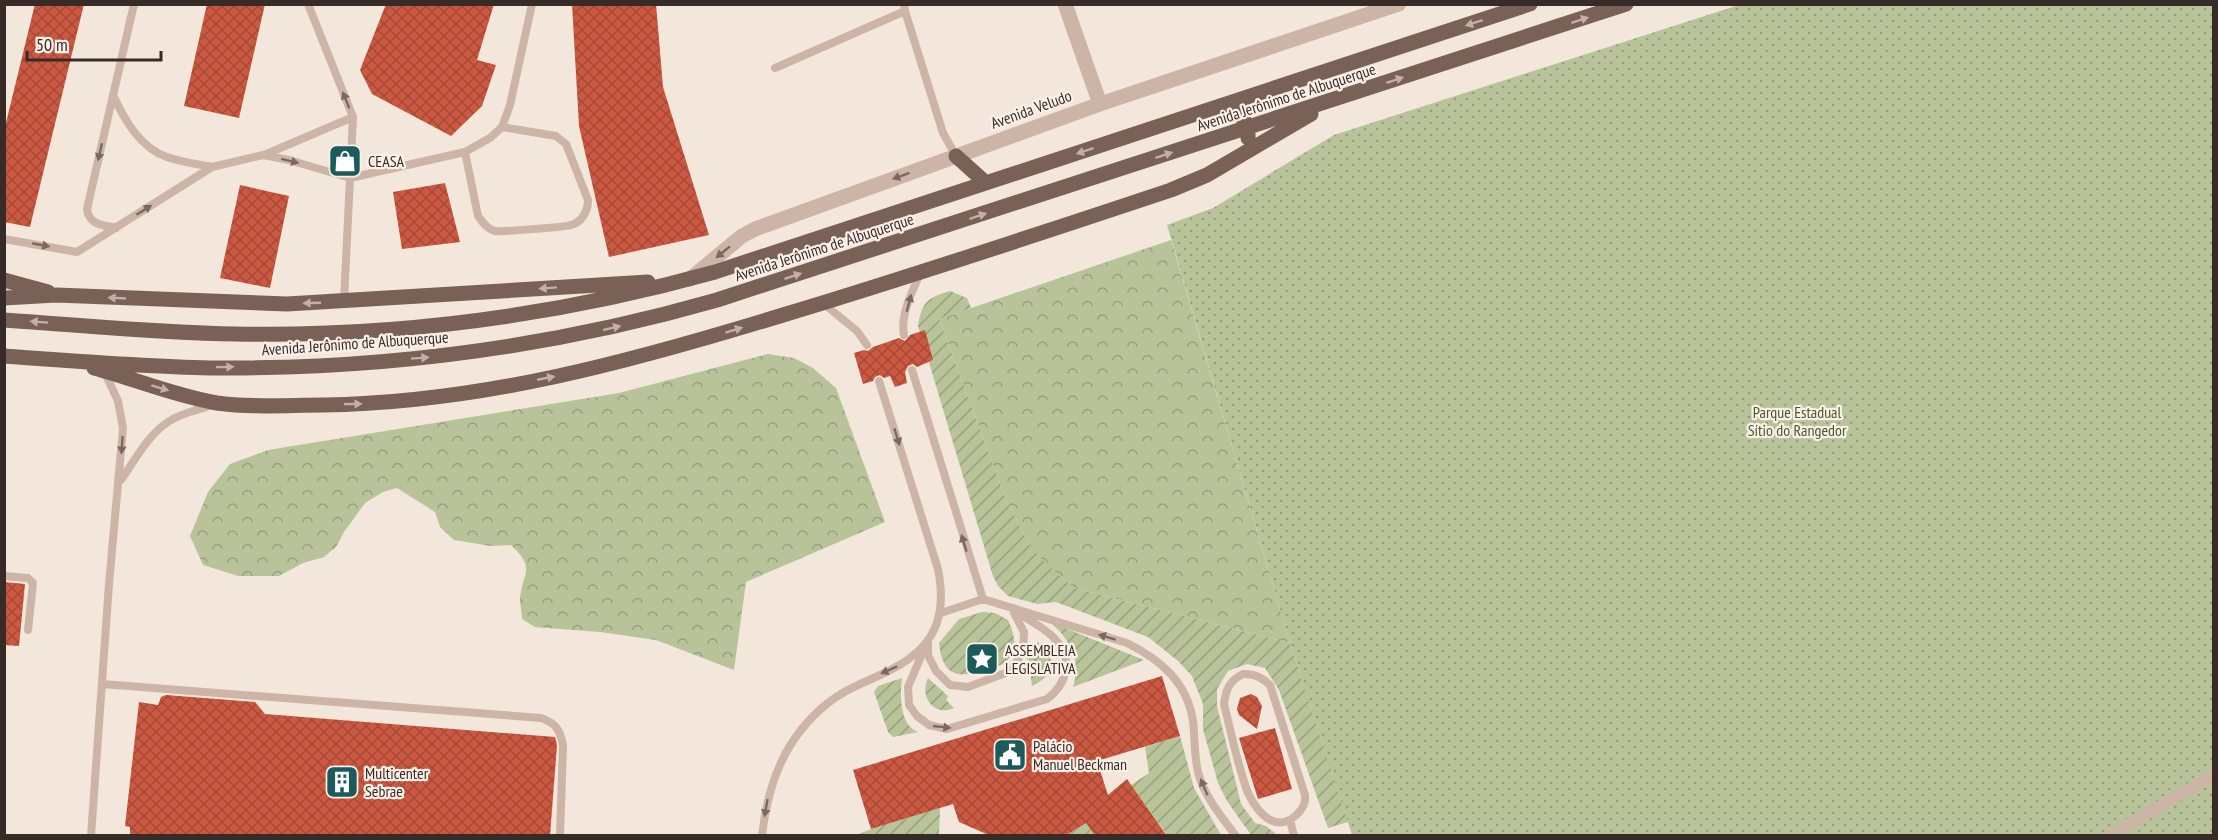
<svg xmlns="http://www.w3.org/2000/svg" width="2218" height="840" viewBox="0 0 2218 840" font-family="'PT Sans Narrow',sans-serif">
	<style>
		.forest { fill: url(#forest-crowns) }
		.park { fill: url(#park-dots) }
		.garden { fill: url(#garden-furrows) }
		.building { fill: url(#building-cross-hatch) }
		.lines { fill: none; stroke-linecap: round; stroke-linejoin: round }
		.service { stroke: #ccb5a6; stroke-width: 8 }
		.pedestrian { stroke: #ccb5a6; stroke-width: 12 }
		.minor { stroke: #ccb5a6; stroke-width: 15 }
		.primary { stroke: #7a6158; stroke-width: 15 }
		.oneway { fill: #c0b0a7 }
		.oneway2 { fill: #7a6960 }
		.labels { text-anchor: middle; stroke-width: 4.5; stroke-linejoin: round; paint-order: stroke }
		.street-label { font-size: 16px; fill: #372b27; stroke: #faf0e8 }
		.poi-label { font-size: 16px; fill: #372b27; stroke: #faf0e8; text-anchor: start }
		.park-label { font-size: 16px; fill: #4a572a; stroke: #faf0e8 }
	</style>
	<defs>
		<pattern id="forest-crowns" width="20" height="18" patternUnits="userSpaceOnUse" patternTransform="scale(1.5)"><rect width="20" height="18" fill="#b8c39a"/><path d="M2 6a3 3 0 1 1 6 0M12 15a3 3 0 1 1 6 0" fill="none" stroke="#969f7e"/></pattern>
		<pattern id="park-dots" width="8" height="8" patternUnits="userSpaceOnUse" patternTransform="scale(1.5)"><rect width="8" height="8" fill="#b8c39a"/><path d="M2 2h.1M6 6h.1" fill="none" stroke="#969f7e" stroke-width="1.8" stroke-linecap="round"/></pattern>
		<pattern id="garden-furrows" width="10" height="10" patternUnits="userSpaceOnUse" patternTransform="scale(1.5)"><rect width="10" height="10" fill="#b8c39a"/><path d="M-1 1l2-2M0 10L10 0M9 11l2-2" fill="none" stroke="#969f7e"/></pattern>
		<pattern id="building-cross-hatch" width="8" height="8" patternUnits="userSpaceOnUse" patternTransform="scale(1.5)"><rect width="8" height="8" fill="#cb5841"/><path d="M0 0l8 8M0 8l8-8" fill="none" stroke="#a64936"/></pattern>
	</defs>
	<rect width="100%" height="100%" fill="#f3e6db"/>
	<path class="forest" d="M1171,240L1290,643L1074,588L1046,565L1029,544L1005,497L939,319Z
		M768,354L794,358L813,368L836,388L885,522L746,582L734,670L656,640L600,632L535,627L522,619C522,613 520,605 520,599C522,573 537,569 511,545L491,546L454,540L440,527L435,512L397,488L383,492L365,503L344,532L336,547L324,557L303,563L279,576H238L203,565L190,536L208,492L230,464L268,450L619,393Z"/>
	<path class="park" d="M1739,5H2213V835H1352L1290,643L1167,225L1213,208L1334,135Z"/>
	<path class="garden" d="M950,291L967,298L971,308L939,319L1005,497L1029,544L1047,565L1074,588L1290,643L1348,822L1328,828L1279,690L1265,668L1247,664L1228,671L1217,689V706L1241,804L1255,823L1266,826L1277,835H1251L1227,801L1218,783L1203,729V704L1192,676L1178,661L1148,637L1056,602L1037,604L1008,596L998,586L993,576L918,326C922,302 927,298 950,291Z
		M982,612L995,613L1008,620C1012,629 1017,642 1013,652C1009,663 997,667 987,670C958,678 943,678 939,643L959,619Z
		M1050,622L1144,660L1073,687C1082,661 1070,639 1050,622Z
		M1038,642C1058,661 1056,674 1032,686L1029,661L1025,657Z
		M902,678C900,694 899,725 918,732L893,737L888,732L874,692L878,686Z
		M928,678L948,696L946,700L954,708C934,717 919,697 928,678Z
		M1180,736L1194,788L1221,835H1167L1131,785L1149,773L1145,747Z
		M940,808L939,835H857L871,829Z
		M1086,823L1095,836H1065Z"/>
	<path class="building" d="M35,4H84L30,227L4,222V131Z
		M207,4H265L239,118L184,106Z
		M386,4H494L477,60L496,65L482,106L451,136L372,94L360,70Z
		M572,4H656L663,87L709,235L609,257L579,126Z
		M445,183L460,242L402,249L393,192Z
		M240,185L289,196L270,288L220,278Z
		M925,330L933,360L917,367L913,364L908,366L905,372L907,383L895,387L890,376L884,378L880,375L875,377L873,381L863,384L854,353L864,350L868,351L873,347L899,338L905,341L910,335Z
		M4,582L25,584L19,646L4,645Z
		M1162,676L1180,736L1097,761L1108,795L1127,779L1167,836H1095L1086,823L1065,836H991L959,822L953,804L871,829L853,770Z
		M1251,694L1257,697L1262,706L1257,729L1239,715L1237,709L1240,698Z
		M166,695L255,702L265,714L555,737L557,745L550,836H130V827L125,826L139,702L158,705L161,697Z
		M1275,728L1292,789L1258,799L1239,738Z"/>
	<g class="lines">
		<path class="service" d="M308,4L353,117L344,301
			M905,11L943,133L956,156
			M775,68L905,11L904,4
			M113,95C124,119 140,148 167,157C181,162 197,164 212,167
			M465,152L478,216C482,222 487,229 495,231C500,232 565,227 571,225C582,222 588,211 588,200L566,144L556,136L502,127
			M264,155L353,117
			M116,228C103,225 89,225 87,209L134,4
			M4,239L77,252L212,167L263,155L289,160L350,178L465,152L490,138L502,127L510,105L532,4
			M824,304L857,331L867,345
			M904,335C900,315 912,292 920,274
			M912,370L983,599
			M121,480C135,460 148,435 168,422C181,413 198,410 213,405
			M4,576L28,578L33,583L28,630
			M941,613L983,599L1127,643C1161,660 1187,682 1193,721C1195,738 1194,755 1198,772C1204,796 1221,816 1236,836
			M928,641V655L936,671L950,685L968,687L1011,671L1023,651L1024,632L1014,613
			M925,647L908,687L909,705L917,716L929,725L947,729L1047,699C1067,684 1074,658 1055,639C1045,628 1032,622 1020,614
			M1243,674C1255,674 1261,677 1270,685L1305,795C1307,808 1291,825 1276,822C1264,820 1253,804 1248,793C1238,767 1231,732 1224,704C1226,689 1229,681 1243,674Z
			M102,684L541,718C556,723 560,730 563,745L560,836
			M1290,820L1294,836
			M91,836L109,584L123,428L118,401L104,371
			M762,836C768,783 785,737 828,703C850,685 877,679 901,664C939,641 946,610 938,569L879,381"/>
		<path class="pedestrian" d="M2109,836L2214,775"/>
		<path class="minor" d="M1065,4L1100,104
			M690,279L742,236L755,229L1100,104L1399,4"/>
		<path class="primary" d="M1220,106C1238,109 1249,119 1248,138
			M956,156L986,183
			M4,280L48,292
			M4,298L56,295L287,304L648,282
			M4,320C81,325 158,333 235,334C397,337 560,315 715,272L1530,4
			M4,356C75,361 147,367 218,368C389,369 553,347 717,300L1626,4
			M94,368C135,379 175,396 217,403C252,408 289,405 323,405C481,403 633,361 783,315C913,276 1042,233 1171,190L1207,175L1311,114"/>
	</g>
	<defs><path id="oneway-solid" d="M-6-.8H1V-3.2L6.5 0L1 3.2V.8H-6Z" transform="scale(1.5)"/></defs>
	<g class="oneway">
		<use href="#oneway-solid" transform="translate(1580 20) rotate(-18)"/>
		<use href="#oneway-solid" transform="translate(1474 23) rotate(162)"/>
		<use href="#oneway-solid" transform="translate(1395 80) rotate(-18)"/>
		<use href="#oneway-solid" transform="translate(1085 151) rotate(162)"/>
		<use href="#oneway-solid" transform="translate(1164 155) rotate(-18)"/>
		<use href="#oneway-solid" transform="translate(978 216) rotate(-18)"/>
		<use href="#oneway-solid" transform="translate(793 276) rotate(-18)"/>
		<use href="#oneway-solid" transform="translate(548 288) rotate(176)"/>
		<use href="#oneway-solid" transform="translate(117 298) rotate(-177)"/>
		<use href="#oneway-solid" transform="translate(312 303) rotate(178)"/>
		<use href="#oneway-solid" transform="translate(39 322) rotate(-176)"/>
		<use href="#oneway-solid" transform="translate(612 328) rotate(-13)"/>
		<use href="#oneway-solid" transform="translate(734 330) rotate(-17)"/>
		<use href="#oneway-solid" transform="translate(420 358) rotate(-4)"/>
		<use href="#oneway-solid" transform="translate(225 367) rotate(-1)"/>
		<use href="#oneway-solid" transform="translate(546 378) rotate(-11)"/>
		<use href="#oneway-solid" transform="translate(160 388) rotate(17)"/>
		<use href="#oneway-solid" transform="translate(353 404) rotate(-1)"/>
	</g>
	<g class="oneway2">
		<use href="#oneway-solid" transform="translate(346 100) rotate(-112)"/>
		<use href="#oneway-solid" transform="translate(100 152) rotate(103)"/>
		<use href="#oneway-solid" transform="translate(290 161) rotate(14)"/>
		<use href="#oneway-solid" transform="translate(901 176) rotate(160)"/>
		<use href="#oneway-solid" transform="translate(144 210) rotate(-32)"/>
		<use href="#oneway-solid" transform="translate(41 245) rotate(11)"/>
		<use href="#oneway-solid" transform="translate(723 252) rotate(141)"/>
		<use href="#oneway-solid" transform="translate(909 303) rotate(-75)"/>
		<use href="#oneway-solid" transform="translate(897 437) rotate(73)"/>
		<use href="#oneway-solid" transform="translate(122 445) rotate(94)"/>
		<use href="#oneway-solid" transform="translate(964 543) rotate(-107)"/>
		<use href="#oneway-solid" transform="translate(1107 637) rotate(-163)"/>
		<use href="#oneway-solid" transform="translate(889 670) rotate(156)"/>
		<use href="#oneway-solid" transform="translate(942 727) rotate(6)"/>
		<use href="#oneway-solid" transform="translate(1204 787) rotate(-113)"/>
		<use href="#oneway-solid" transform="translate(766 808) rotate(100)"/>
	</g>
	<defs>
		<symbol id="shop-square" viewBox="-11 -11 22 22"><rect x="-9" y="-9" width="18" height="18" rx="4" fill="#1b5b5b" stroke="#faf0e8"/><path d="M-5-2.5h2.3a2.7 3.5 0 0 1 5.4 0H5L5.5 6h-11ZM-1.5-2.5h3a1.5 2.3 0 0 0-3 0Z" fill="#fff"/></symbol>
		<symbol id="sight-square" viewBox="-11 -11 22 22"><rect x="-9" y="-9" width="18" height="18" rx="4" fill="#1b5b5b" stroke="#faf0e8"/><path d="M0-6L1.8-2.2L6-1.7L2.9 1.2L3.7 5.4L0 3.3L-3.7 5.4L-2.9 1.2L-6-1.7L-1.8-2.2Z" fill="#fff"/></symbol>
		<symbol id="civic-square" viewBox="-11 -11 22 22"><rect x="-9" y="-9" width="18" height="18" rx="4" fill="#1b5b5b" stroke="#faf0e8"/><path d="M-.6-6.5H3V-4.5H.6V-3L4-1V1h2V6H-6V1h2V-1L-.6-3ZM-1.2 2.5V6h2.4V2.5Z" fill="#fff"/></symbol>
		<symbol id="building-square" viewBox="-11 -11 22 22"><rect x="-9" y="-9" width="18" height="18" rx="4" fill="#1b5b5b" stroke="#faf0e8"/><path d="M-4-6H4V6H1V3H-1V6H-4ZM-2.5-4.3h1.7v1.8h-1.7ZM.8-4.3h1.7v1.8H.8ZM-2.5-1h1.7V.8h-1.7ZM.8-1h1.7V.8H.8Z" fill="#fff"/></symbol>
	</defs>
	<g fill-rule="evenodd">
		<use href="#shop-square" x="326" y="142" width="38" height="38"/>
		<use href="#sight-square" x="963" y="640" width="38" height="38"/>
		<use href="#civic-square" x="991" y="736" width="38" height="38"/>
		<use href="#building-square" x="323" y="763" width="38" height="38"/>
	</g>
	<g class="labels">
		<g class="street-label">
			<text transform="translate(1286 97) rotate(-18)" y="6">Avenida Jerônimo de Albuquerque</text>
			<text transform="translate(1031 109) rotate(-20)" y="6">Avenida Veludo</text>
			<text transform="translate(824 247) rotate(-18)" y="6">Avenida Jerônimo de Albuquerque</text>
			<text transform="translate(355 343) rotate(-4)" y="6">Avenida Jerônimo de Albuquerque</text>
		</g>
		<g class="poi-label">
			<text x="368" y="167">CEASA</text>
			<text x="1005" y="656">ASSEMBLEIA<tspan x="1005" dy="18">LEGISLATIVA</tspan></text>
			<text x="1033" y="752">Palácio<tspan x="1033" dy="18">Manuel Beckman</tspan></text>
			<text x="365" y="779">Multicenter<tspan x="365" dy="18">Sebrae</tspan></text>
		</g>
		<g class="park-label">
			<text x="1797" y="418">Parque Estadual<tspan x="1797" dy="18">Sítio do Rangedor</tspan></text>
		</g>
	</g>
	<rect width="2218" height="840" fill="none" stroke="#372b27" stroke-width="12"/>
	<path d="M27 51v9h134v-9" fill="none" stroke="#372b27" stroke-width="3"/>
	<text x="36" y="51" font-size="18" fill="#372b27" stroke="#faf0e8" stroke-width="4.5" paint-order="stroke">50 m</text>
</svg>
